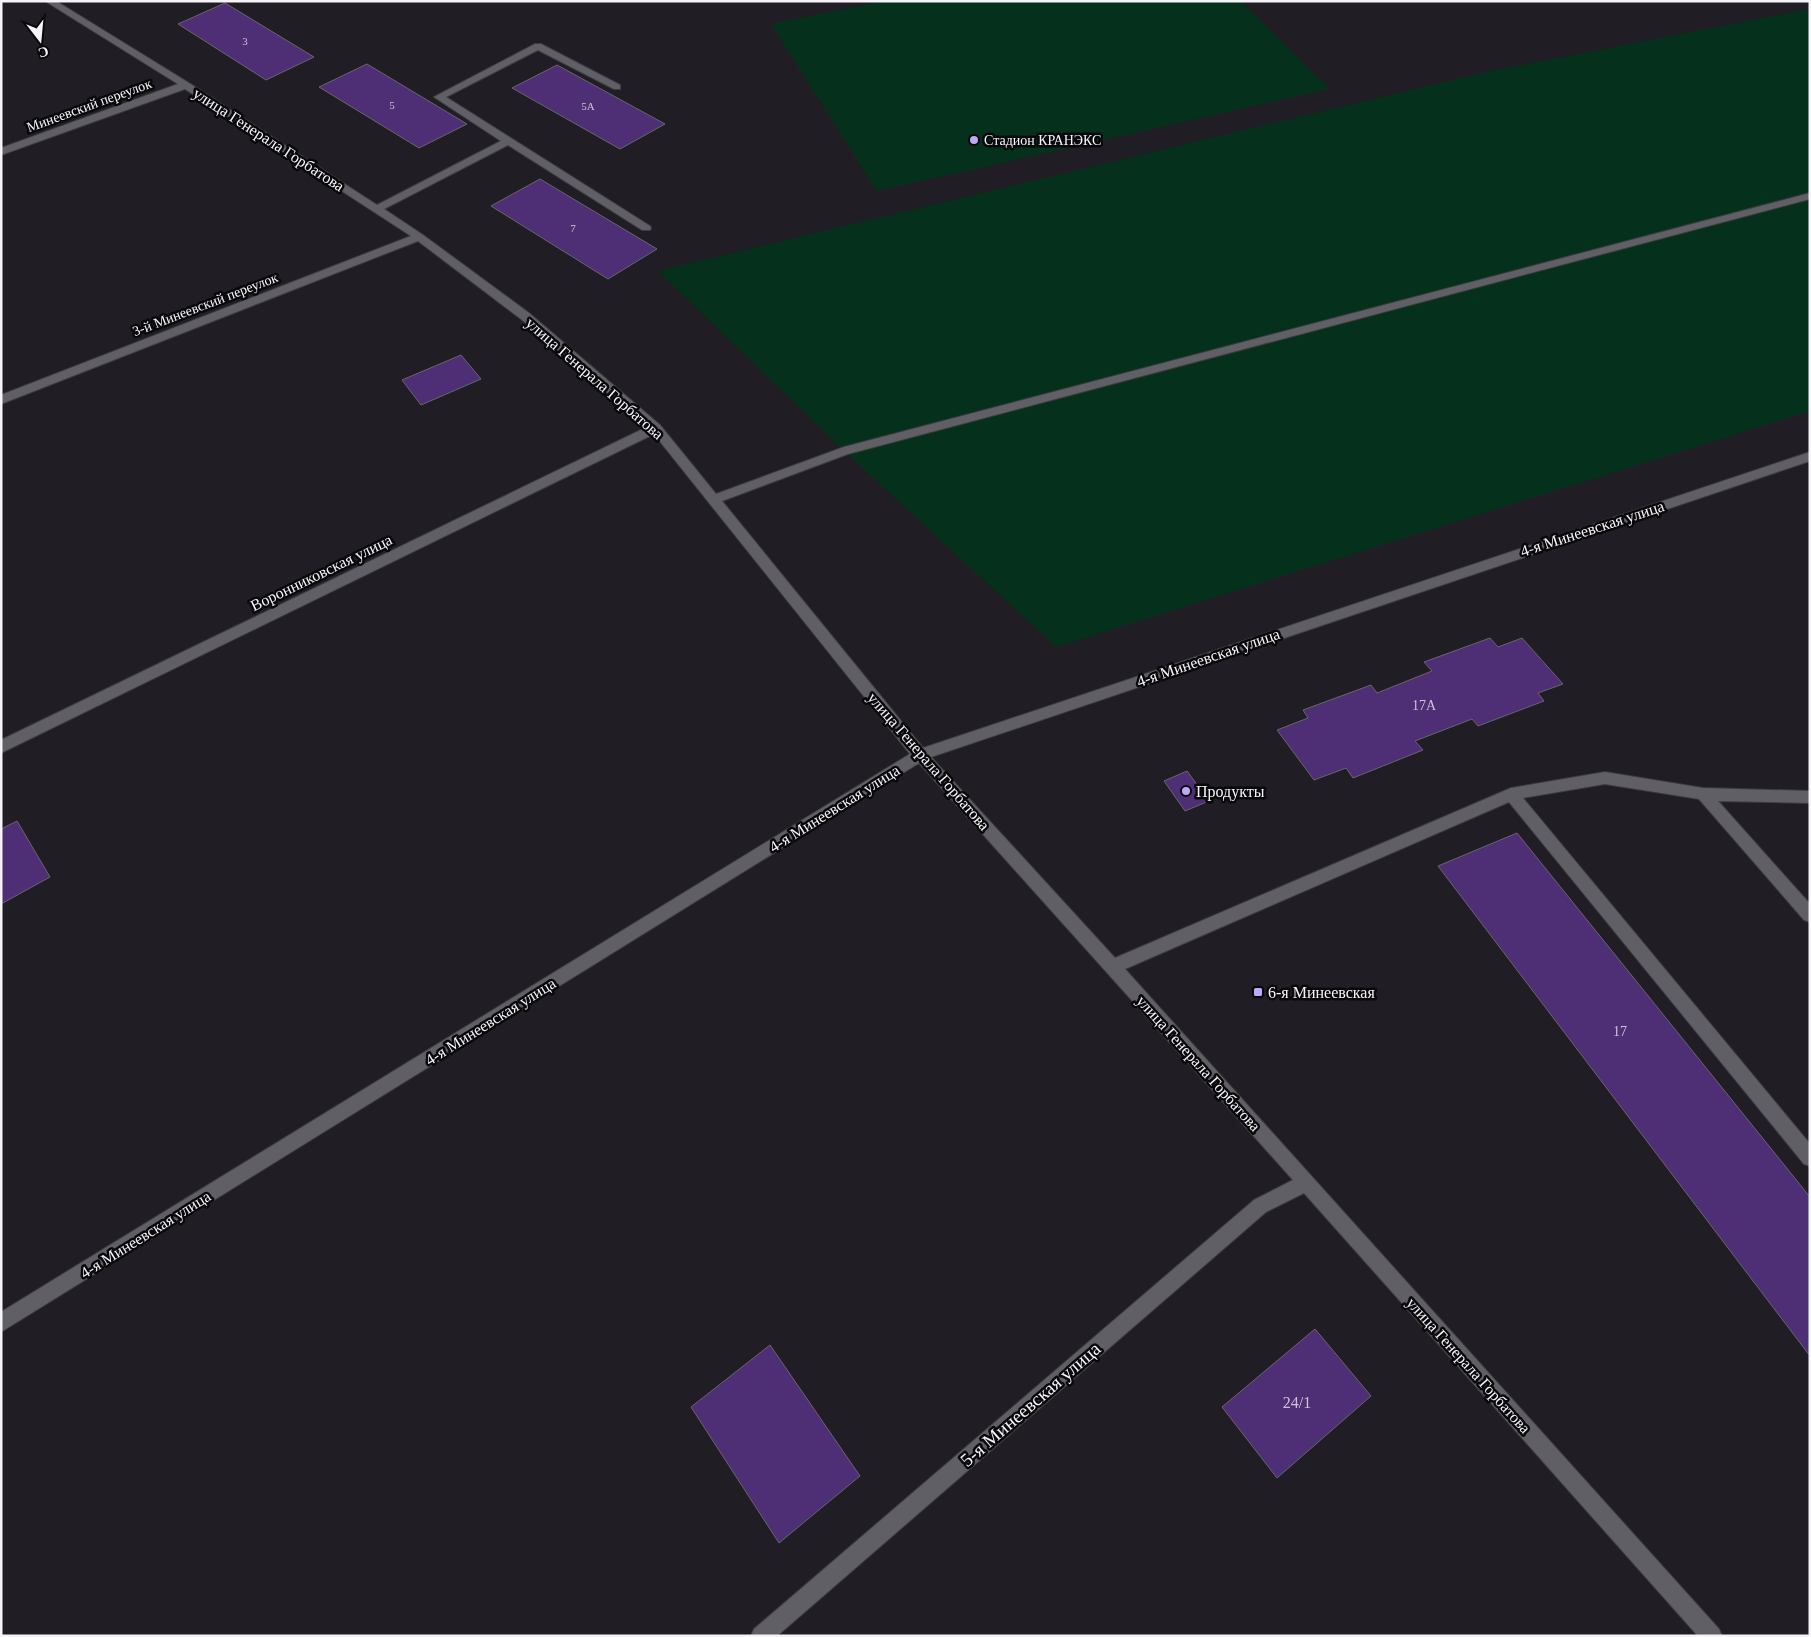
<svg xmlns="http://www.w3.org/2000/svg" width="1811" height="1637" viewBox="0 0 1811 1637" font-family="'Times New Roman',serif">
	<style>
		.green { fill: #05311c }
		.building { fill: #4e2e74; stroke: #68666d }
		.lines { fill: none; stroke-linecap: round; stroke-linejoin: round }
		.minor-casing { stroke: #3e3c41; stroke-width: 2 }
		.minor { fill: #615f66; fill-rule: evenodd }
		.poi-dot { fill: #bda9f5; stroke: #09080b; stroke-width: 2 }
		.labels { text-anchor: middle; stroke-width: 5; stroke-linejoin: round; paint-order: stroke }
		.far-number-label { font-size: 11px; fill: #ccc2d8 }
		.far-street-label { font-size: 14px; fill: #f6f4f9; stroke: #09080b }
		.far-poi-label { font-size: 14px; fill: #f6f4f9; stroke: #09080b; text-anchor: start }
		.number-label { font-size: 14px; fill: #ccc2d8 }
		.street-label { font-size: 16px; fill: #f6f4f9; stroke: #09080b }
		.poi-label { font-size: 16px; fill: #f6f4f9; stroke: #09080b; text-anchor: start }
		.near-number-label { font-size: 16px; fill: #ccc2d8 }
		.near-street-label { font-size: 19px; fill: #f6f4f9; stroke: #09080b }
	</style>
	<rect width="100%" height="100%" fill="#201e24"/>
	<path class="green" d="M884,1H1240L1330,89L877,191L771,24Z
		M1810,9V411L1056,647L844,451L658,271L1487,72Z"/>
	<path class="building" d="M225,3L314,57L266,80L178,24Z
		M367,64L467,124L419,148L319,87Z
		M557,65L665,124L620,149L512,88Z
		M540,179L657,249L608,279L491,206Z
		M461,355L481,379L421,405L402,380Z
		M1490,638L1498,647L1522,638L1563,684L1538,693L1544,701L1478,726L1472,719L1415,741L1423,750L1353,778L1346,768L1314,780L1277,730L1308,718L1303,710L1371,685L1377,693L1432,671L1424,662Z
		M1187,771L1209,801L1185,811L1164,781Z
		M17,821L50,877L1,904V829Z
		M1517,833L1810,1197V1356L1438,866Z
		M1315,1329L1371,1396L1277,1478L1222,1407Z
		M770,1345L860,1476L779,1543L691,1407Z"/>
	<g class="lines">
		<defs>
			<path id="minor" d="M45,1H56L189,83L377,205L501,141L434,97L535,44H541L620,85V89H614L538,50L446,97L650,226L651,228L650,230H642L508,145L384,209L423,235L529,313L660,425L716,494L844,447L1810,193V199L848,454L722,501L923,748L1810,452V461L931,757L1115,958L1511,788L1605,772L1703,788L1810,791V803L1718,801L1810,904V922L1804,920L1699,799L1605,784L1523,798L1810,1144V1166L1804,1164L1509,802L1125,969L1719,1629L1722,1636H1698L1304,1193L1266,1212L777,1636H751L754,1629L1254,1200L1293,1180L919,763L1,1332V1312L910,754L654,434L1,753V740L647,427L521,319L418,241L1,404V395L411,236L185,89L1,155V148L178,84Z"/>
		</defs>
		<use href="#minor" class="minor-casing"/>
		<use href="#minor" class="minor"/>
	</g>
	<g class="poi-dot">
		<circle cx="974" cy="140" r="5"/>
		<circle cx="1186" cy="791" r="5"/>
		<rect x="1253" y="987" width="10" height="10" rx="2.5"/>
	</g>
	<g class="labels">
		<g class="far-number-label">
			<text x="245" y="45">3</text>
			<text x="392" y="109">5</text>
			<text x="588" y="110">5А</text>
			<text x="573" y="232">7</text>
		</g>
		<g class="far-street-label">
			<text transform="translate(89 105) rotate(-20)" y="5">Минеевский переулок</text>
			<text transform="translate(205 304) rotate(-21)" y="5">3-й Минеевский переулок</text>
		</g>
		<g class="far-poi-label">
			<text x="984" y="145">Стадион КРАНЭКС</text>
		</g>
		<g class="number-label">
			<text x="1424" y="710">17А</text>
			<text x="1620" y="1036">17</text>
		</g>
		<g class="street-label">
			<text transform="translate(269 139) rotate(33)" y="6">улица Генерала Горбатова</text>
			<text transform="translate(595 378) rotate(41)" y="6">улица Генерала Горбатова</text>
			<text transform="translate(1592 528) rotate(-18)" y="6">4-я Минеевская улица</text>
			<text transform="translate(321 572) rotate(-26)" y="6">Воронниковская улица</text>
			<text transform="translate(1208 657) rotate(-19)" y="6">4-я Минеевская улица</text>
			<text transform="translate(929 761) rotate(49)" y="6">улица Генерала Горбатова</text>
			<text transform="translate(834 808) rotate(-32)" y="6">4-я Минеевская улица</text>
			<text transform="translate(490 1021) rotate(-32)" y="6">4-я Минеевская улица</text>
			<text transform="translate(1199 1063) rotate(48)" y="6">улица Генерала Горбатова</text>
			<text transform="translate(145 1234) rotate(-32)" y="6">4-я Минеевская улица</text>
			<text transform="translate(1469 1365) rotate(48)" y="6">улица Генерала Горбатова</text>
		</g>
		<g class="poi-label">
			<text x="1196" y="797">Продукты</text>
			<text x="1268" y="998">6-я Минеевская</text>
		</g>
		<g class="near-number-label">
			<text x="1297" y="1408">24/1</text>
		</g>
		<g class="near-street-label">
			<text transform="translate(1030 1404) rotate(-41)" y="7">5-я Минеевская улица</text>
		</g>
	</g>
	<rect width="1811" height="1637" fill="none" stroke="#f6f4f9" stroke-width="5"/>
	<g transform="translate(40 40) rotate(164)" stroke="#09080b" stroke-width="4" paint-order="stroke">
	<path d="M0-4L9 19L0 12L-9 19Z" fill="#f6f4f9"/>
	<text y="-8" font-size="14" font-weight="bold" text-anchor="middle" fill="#f6f4f9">С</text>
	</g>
</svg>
